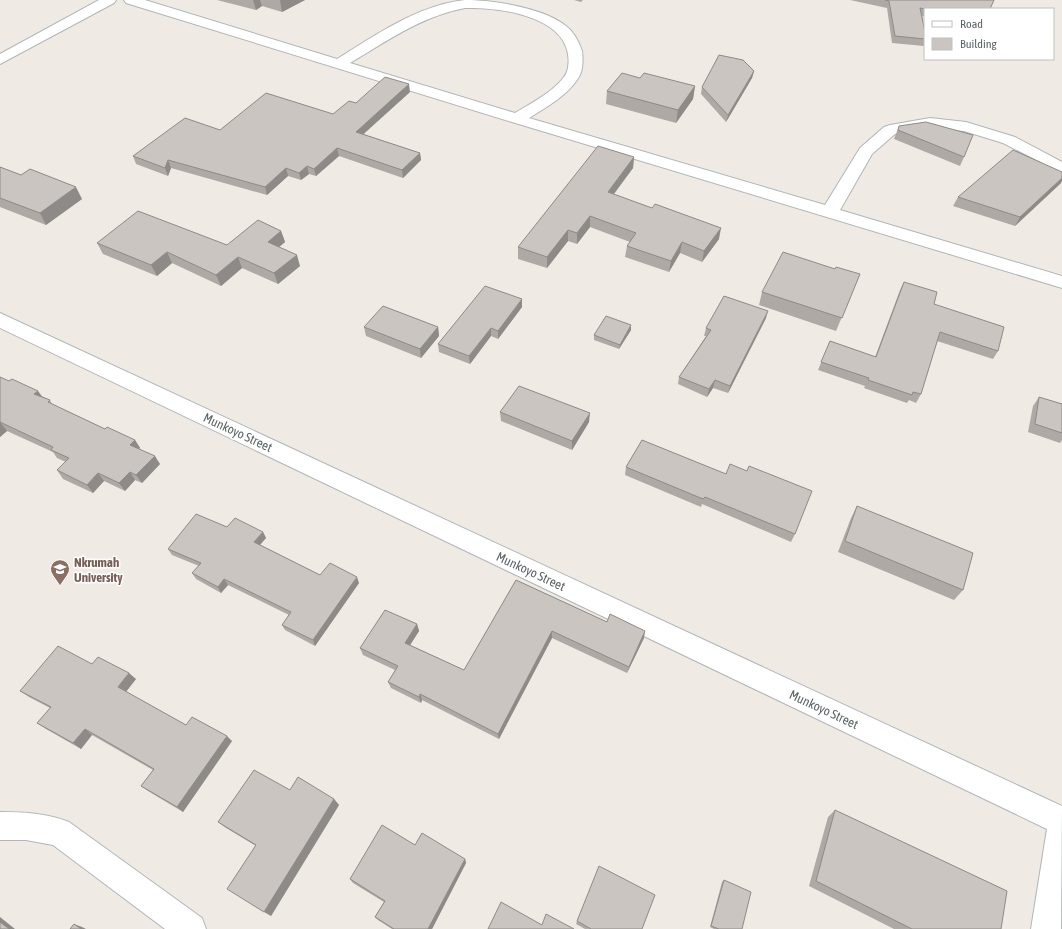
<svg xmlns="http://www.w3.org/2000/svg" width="1062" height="929" viewBox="0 0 1062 929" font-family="'Asap Condensed',sans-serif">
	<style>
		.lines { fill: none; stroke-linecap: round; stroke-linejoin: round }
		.minor-casing { stroke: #b0b6b8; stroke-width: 2 }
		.minor { fill: #fff; fill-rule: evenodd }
		.wall { fill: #afa9a6 }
		.shaded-wall { fill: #8e8a87 }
		.building { fill: #cbc5c1; stroke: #8e8a87 }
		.labels { text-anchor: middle; stroke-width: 3; stroke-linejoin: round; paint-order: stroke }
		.street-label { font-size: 13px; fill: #5c6466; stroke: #fff }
		.education-label { font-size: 13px; font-weight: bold; fill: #785e54; stroke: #fff; text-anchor: start }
	</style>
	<rect width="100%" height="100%" fill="#f0eae5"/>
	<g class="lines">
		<defs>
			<path id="minor" d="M99,0H116L114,3L0,64V54Z
				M124,0H145L337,59C376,35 418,5 465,0C494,0 544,8 566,26C574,32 579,42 582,51C583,59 583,68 580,75C570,94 547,107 529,118L825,205L860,148L884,127L890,125L930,118L966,122L1015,137L1062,162V173L1003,143L964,131L930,128L895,134L872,154L840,210L1062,276V288L512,122L126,3ZM465,8C497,7 562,15 568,54C569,61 569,71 564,77C552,93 531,103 515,113L350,63C387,41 422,16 465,8Z
				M0,313L1062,806L1061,929H1031L1047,829L0,328Z
				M0,812C24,812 47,813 69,822L202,918L206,929H165L53,845L26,840H0Z"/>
		</defs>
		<use href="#minor" class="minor-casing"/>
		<use href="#minor" class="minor"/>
	</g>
	<path class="wall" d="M217,0H305L282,12L262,6L256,10Z
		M574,0H583L581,2Z
		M850,0H994L925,9V17L922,16L925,32V42L924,46L892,43L887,8Z
		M754,71L752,78L726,122L701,94L702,87Z
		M640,78L695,86L693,99L676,123L606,104L607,91Z
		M410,92L363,134L420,153L421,160L403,178L339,156L316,176L309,174L301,180L288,176L267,195L171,168L168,176L136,164L133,156L220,130L333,114L356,103Z
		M899,126L964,157L960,166L894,139Z
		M634,157L633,168L614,194L719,239L702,262L680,253L669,272L625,257L627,246L630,242L590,227L577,244L568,241L547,268L518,259V247Z
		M0,167L21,175L82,199L46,225L0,207Z
		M1061,183L1015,226L953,206L958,197Z
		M281,231L285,242L279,247L300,266L278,284L242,268L221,286L172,263L157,276L103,254L97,243L227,245Z
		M835,269L860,274L836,331L759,305L762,292Z
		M904,282L934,304L998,351L993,359L937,341L921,394L916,403L909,400L907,403L864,388L865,386L818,370L830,341L875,357L900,290Z
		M522,299V307L498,339L491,336L470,364L439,352L438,344Z
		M766,318L728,393L713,388L707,397L678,384L679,377L706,336H704L706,328Z
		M364,327H438L439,336L421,358L366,336Z
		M631,330L619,349L594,340V335Z
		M0,377L50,400L52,404L105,429L135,440L140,448L139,449L160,464L142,483L135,480L125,491L104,481L93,493L63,479L57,470L66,462L57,458L53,452L7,431L0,437Z
		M1039,397L1062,404V440L1060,443L1028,432L1033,406Z
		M500,412L589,422L572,450L501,421Z
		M642,440L795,534L791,542L702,504L701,507L625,475L626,467Z
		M857,506L963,590L954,600L838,552L851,518Z
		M227,527L263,532L266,538L260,545L320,575L359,583L315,646L285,630L282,625L289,615L228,585L221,593L196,579L192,573L199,566L172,555L168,549Z
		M516,580L607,622L644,638L627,673L552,638L499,739L422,700L421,703L391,688L388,682L395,670L363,655L360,648L417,624L419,631L410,645L464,670Z
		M92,664L136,679L126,692L186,725L232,741L183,812L148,791L141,786L153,770L92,735L81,749L46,729L37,723L50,708L29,697L20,691Z
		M290,790L334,799L339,805L271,916L256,846L226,828L218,822Z
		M835,810L1001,929H894L809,886L828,817Z
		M415,845L465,859L466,863L432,929H392L378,920L375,917L384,902L353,883L350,879Z
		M724,880L742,929H714L710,927L722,882Z
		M577,921L642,929H585L576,924Z"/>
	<path class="shaded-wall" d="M253,0H260L262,6L256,10Z
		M280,0H305L282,12Z
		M754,71L752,78L726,122L728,115Z
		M409,84L410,92L357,140L356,132Z
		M695,86L693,99L676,123L678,110Z
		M337,148L339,156L316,176L314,169Z
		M420,153L421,160L403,178L402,170Z
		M634,157L633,168L607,203L608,192Z
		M168,160L171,168L168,176L165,168Z
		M307,166L309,174L301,180L299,173Z
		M286,168L288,176L267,195L265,187Z
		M1062,178V181L1061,183L1015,226L1020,217Z
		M76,187L82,199L46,225L40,213Z
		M590,216V227L577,244V233Z
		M721,228L719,239L702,262L704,251Z
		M568,230V241L547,268V257Z
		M281,231L285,242L272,253L268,242Z
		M682,242L680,253L669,272L671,261Z
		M167,252L172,263L157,276L151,265Z
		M297,255L300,266L278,284L274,273Z
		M238,257L242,268L221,286L216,275Z
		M522,299V307L498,339V331Z
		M768,311L766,318L728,393L730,386Z
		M631,325V330L619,349L620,345Z
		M438,327L439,336L421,358L420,349Z
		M491,328V336L470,364L469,356Z
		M715,380L713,388L707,397L709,389Z
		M38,391L44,399L34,394Z
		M590,413L589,422L572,450V441Z
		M0,422L7,431L0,437Z
		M135,440L140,448L135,453L130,445Z
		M155,456L160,464L142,483L136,475Z
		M130,472L135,480L125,491L119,483Z
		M98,473L104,481L93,493L87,485Z
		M263,532L266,538L257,548L254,542Z
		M357,577L359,583L315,646L313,640Z
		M224,579L228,585L221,593L218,587Z
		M417,624L419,631L407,650L405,643Z
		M552,631V638L499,739L498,734Z
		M645,631L644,638L627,673L629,667Z
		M129,673L136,679L124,694L118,687Z
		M420,694L422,700L421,703L419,697Z
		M85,729L92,735L81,749L73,743Z
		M227,736L232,741L183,812L177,807Z
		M334,799L339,805L271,916L264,912Z
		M465,859L466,863L432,929H428Z
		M0,917L15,929H9L0,922Z
		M74,924L82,927L86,929H81Z"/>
	<path class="building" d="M885,0H994L990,9H925L920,8L925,32V39L895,36L889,1Z
		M719,55L743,60L754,71L728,115L702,87Z
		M622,73L640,78L644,73L695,86L678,110L607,91Z
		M385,77L409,84L356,132L420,153L402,170L337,148L314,169L307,166L299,173L286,168L265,187L168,160L165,168L133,156L185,118L220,130L266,93L333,114L349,101L356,103Z
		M926,122L973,135L964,157L898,130L899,126Z
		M598,146L634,157L608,192L652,208L655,204L721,228L704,251L682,242L671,261L627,246L636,233L590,216L577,233L568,230L547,257L518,247Z
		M1013,150L1062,172V178L1020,217L958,197Z
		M0,167L21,175L30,169L76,187L40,213L0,198Z
		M138,211L227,245L258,220L281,231L268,242L297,255L274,273L238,257L216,275L167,252L151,265L97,243Z
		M783,252L835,269L836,267L860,274L842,318L762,292Z
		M904,282L937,292L934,304L1004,327L998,351L940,332L921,394L913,392L912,395L868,380L869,378L821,362L830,341L876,357Z
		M485,286L522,299L498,331L491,328L469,356L438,344Z
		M724,296L768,311L730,386L715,380L709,389L679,377L711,330L706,328Z
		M383,306L438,327L420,349L364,327Z
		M606,316L631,325L620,345L594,335Z
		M0,377L9,381L12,379L38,391L34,394L50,400L48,402L105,429L107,427L135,440L130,445L155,456L136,475L130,472L119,483L98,473L87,485L57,470L69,458L51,450L53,447L0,422Z
		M519,386L590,413L572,441L500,412Z
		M1039,397L1062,404V433L1035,424Z
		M642,440L726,474L730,464L747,471L749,466L812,491L795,534L705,497L703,499L626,467Z
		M857,506L973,553L963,590L845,541Z
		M196,514L227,527L235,518L263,532L254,542L320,575L330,563L357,577L313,640L282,625L291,612L224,579L218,587L192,573L201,563L168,549Z
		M516,580L607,622L610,614L645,631L629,667L552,631L498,734L420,694L419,697L388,682L398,666L360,648L385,610L417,624L405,643L464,670Z
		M58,646L92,664L98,657L129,673L118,687L186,725L192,717L227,736L177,807L141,786L154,769L85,729L73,743L37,723L51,707L20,691Z
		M254,770L290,790L298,777L334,799L264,912L227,889L256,845L218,822Z
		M835,810L1007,891L1001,929H912L816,881Z
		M382,825L415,845L422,833L465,859L428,929H394L375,917L385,901L350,879Z
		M599,866L655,895L642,929H591L577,921Z
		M724,880L751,892L742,929H719L711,926Z
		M501,902L542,925L546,914L574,929H488Z
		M0,922L9,929H0Z
		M74,924L81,929H70Z"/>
	<defs>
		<symbol id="university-pin" viewBox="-11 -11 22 30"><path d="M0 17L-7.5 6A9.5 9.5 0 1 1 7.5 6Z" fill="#8d6e63" stroke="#fff"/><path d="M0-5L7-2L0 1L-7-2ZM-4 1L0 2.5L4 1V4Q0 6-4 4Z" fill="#fff"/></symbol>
	</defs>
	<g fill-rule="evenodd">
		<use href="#university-pin" x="49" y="558" width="22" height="30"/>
	</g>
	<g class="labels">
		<g class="street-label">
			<text transform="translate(238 432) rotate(25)" y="5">Munkoyo Street</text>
			<text transform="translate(531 571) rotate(25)" y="5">Munkoyo Street</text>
			<text transform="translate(824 709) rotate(25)" y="5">Munkoyo Street</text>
		</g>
		<g class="education-label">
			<text x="74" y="567">Nkrumah<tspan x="74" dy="15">University</tspan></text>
		</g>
	</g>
	<rect x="924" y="8" width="130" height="52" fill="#ffffff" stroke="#bec1c2"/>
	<rect x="932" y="21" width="20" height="6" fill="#ffffff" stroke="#bec1c2"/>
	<text x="960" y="28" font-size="12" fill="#5c6466">Road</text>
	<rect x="932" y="38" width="20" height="12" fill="#cbc5c1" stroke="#bec1c2"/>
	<text x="960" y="48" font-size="12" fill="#5c6466">Building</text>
</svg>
